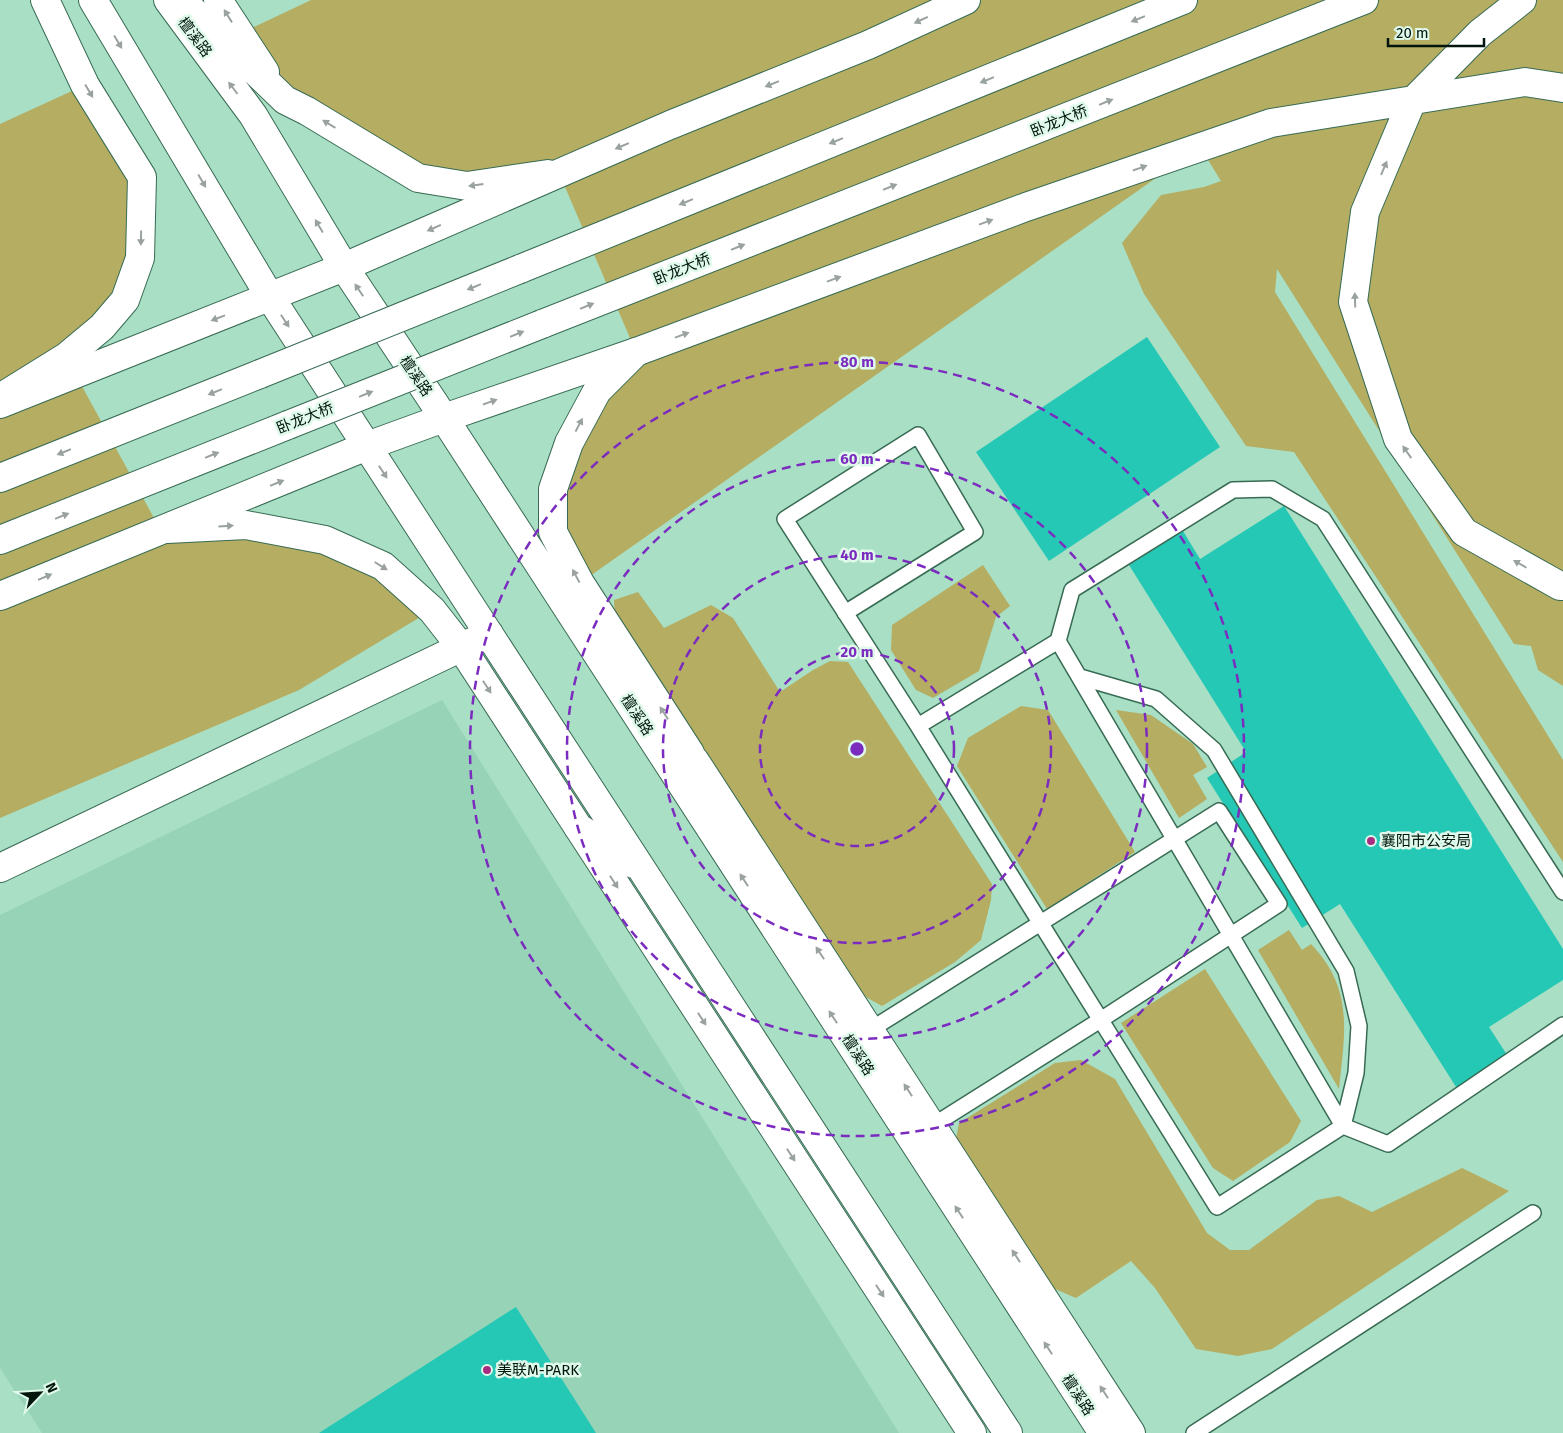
<svg xmlns="http://www.w3.org/2000/svg" width="1563" height="1433" viewBox="0 0 1563 1433" font-family="'Fira Sans','Noto Sans SC',sans-serif">
	<style>
		.built { fill: #97d4b7 }
		.green { fill: #b5ad62 }
		.building { fill: #25c7b5 }
		.lines { fill: none; stroke-linecap: round; stroke-linejoin: round }
		.service-casing { stroke: #386b54; stroke-width: 18 }
		.minor-casing { stroke: #386b54; stroke-width: 30 }
		.tertiary-casing { stroke: #386b54; stroke-width: 30 }
		.primary-casing { stroke: #386b54; stroke-width: 30 }
		.trunk-casing { stroke: #386b54; stroke-width: 30 }
		.service { stroke: #fff; stroke-width: 15 }
		.minor { stroke: #fff; stroke-width: 28 }
		.tertiary { stroke: #fff; stroke-width: 28 }
		.primary { stroke: #fff; stroke-width: 28 }
		.trunk { stroke: #fff; stroke-width: 28 }
		.trunk-bridge-casing { stroke: #386b54; stroke-width: 30; stroke-linecap: butt }
		.trunk-bridge { stroke: #fff; stroke-width: 28 }
		.oneway { fill: #9aa29e }
		.ring { fill: none; stroke: #7b2cbf; stroke-width: 2.5; stroke-dasharray: 9 6 }
		.poi-dot { fill: #a82d82; stroke: #dff9eb; stroke-width: 2 }
		.labels { text-anchor: middle; stroke-width: 5; stroke-linejoin: round; paint-order: stroke }
		.street-label { font-size: 15px; fill: #02160d; stroke: #dff9eb }
		.poi-label { font-size: 15px; fill: #02160d; stroke: #dff9eb; text-anchor: start }
		.centre { fill: #7b2cbf; stroke: #dff9eb; stroke-width: 2.5 }
		.ring-label { font-size: 15px; text-anchor: middle; font-weight: bold; fill: #7b2cbf; stroke: #dff9eb; stroke-width: 5; stroke-linejoin: round; paint-order: stroke }
	</style>
	<rect width="100%" height="100%" fill="#a9dfc4"/>
	<path class="built" d="M442,700L899,1433H42L0,1368V915Z"/>
	<path class="green" d="M311,0H1563V686L1538,670L1531,646L1514,644L1277,269L1275,292L1563,760V862L1294,452L1246,446L1144,294L1122,243L1161,195L1204,187L1221,181L1200,147L580,583L553,489L636,352L559,173L467,186L291,111L239,34Z
		M85,85L142,177L140,258L66,357L160,529L325,540L432,610L299,690L0,818V124Z
		M983,565L1010,606L996,617L979,671L933,698L916,690L891,650L892,625Z
		M638,592L664,628L711,605L733,618L780,692L813,670L830,661L848,662L992,884L991,900L981,940L955,962L882,1006L864,996L615,621L614,600Z
		M1021,706L1048,710L1135,852L1047,909L957,766L968,738Z
		M1116,710L1151,715L1193,744L1207,767L1193,775L1207,799L1179,818Z
		M1289,930L1302,950L1311,944C1354,989 1345,1032 1339,1089L1258,950Z
		M1205,969L1301,1121L1290,1142L1233,1181L1213,1168L1121,1023Z
		M1081,1060L1115,1079L1207,1233L1230,1250H1249L1317,1200L1339,1196L1372,1212L1462,1168L1509,1191L1272,1349L1238,1356L1196,1349L1155,1288L1131,1261L1076,1298L1055,1289L956,1139L959,1123L1055,1063Z"/>
	<path class="building" d="M1147,337L1220,447L1049,561L976,452Z
		M1284,506L1563,949V980L1489,1027L1509,1058L1458,1090L1340,904L1302,928L1207,778L1246,752L1129,565L1183,531L1200,559Z
		M516,1307L596,1433H319Z"/>
	<g class="lines">
		<defs>
			<path id="service" d="M845,613L975,532L918,435L785,519L918,726
				M1058,641L1343,1126L1217,1207L918,726Z
				M1058,641L1072,590L1233,490L1272,489L1323,519L1563,892
				M1080,677L1156,699L1214,750L1346,971L1359,1026L1356,1073L1343,1126L1388,1144L1563,1025
				M870,1030L1219,811L1279,904L1102,1019L932,1126
				M1194,1433L1533,1213"/>
			<path id="minor" d="M0,868L489,634"/>
			<path id="tertiary" d="M218,0L265,72
				M695,761L1131,1433
				M578,827L972,1433"/>
			<path id="primary" d="M93,0L270,297L1008,1433
				M168,0L253,115L344,267L444,418L1103,1433
				M192,10L285,100L307,111L418,178L467,186L548,174
				M636,352L597,391L569,443L553,489V532L580,583L690,753L705,804
				M8,393L66,357L102,327L125,300L140,258L142,177L85,85L45,0
				M167,529L246,525L325,540L383,566L432,610L461,647L578,827L633,864"/>
			<path id="trunk" d="M1522,0L1480,33L1411,103L1365,212L1353,302L1398,439L1464,532L1560,586H1563
				M520,269L1183,0
				M542,324L1364,0
				M0,404L344,267L670,125L868,45L966,0
				M0,478L260,374
				M0,540L288,425
				M0,596L367,446L444,418L636,352L1026,207L1271,123L1525,82L1563,88"/>
		</defs>
		<use href="#service" class="service-casing"/>
		<use href="#minor" class="minor-casing"/>
		<use href="#tertiary" class="tertiary-casing"/>
		<use href="#primary" class="primary-casing"/>
		<use href="#trunk" class="trunk-casing"/>
		<use href="#service" class="service"/>
		<use href="#minor" class="minor"/>
		<use href="#tertiary" class="tertiary"/>
		<use href="#primary" class="primary"/>
		<use href="#trunk" class="trunk"/>
		<defs>
			<path id="trunk-bridge" d="M260,374L520,269
				M288,425L542,324"/>
		</defs>
		<use href="#trunk-bridge" class="trunk-bridge-casing"/>
		<use href="#trunk-bridge" class="trunk-bridge"/>
	</g>
	<defs><path id="oneway-solid" d="M-6-.8H1V-3.2L6.5 0L1 3.2V.8H-6Z" transform="scale(1.25)"/></defs>
	<g class="oneway">
		<use href="#oneway-solid" transform="translate(228 16) rotate(-122)"/>
		<use href="#oneway-solid" transform="translate(1138 19) rotate(158)"/>
		<use href="#oneway-solid" transform="translate(921 20) rotate(155)"/>
		<use href="#oneway-solid" transform="translate(118 42) rotate(59)"/>
		<use href="#oneway-solid" transform="translate(987 80) rotate(158)"/>
		<use href="#oneway-solid" transform="translate(772 84) rotate(158)"/>
		<use href="#oneway-solid" transform="translate(233 88) rotate(-127)"/>
		<use href="#oneway-solid" transform="translate(89 91) rotate(59)"/>
		<use href="#oneway-solid" transform="translate(1106 102) rotate(-22)"/>
		<use href="#oneway-solid" transform="translate(329 124) rotate(-149)"/>
		<use href="#oneway-solid" transform="translate(836 141) rotate(158)"/>
		<use href="#oneway-solid" transform="translate(622 146) rotate(157)"/>
		<use href="#oneway-solid" transform="translate(1140 168) rotate(-19)"/>
		<use href="#oneway-solid" transform="translate(1384 168) rotate(-67)"/>
		<use href="#oneway-solid" transform="translate(202 181) rotate(60)"/>
		<use href="#oneway-solid" transform="translate(476 185) rotate(172)"/>
		<use href="#oneway-solid" transform="translate(890 187) rotate(-22)"/>
		<use href="#oneway-solid" transform="translate(686 202) rotate(158)"/>
		<use href="#oneway-solid" transform="translate(986 222) rotate(-20)"/>
		<use href="#oneway-solid" transform="translate(319 226) rotate(-121)"/>
		<use href="#oneway-solid" transform="translate(434 228) rotate(156)"/>
		<use href="#oneway-solid" transform="translate(141 238) rotate(91)"/>
		<use href="#oneway-solid" transform="translate(738 247) rotate(-22)"/>
		<use href="#oneway-solid" transform="translate(834 279) rotate(-20)"/>
		<use href="#oneway-solid" transform="translate(474 287) rotate(158)"/>
		<use href="#oneway-solid" transform="translate(359 290) rotate(-124)"/>
		<use href="#oneway-solid" transform="translate(1355 300) rotate(-92)"/>
		<use href="#oneway-solid" transform="translate(587 306) rotate(-22)"/>
		<use href="#oneway-solid" transform="translate(218 318) rotate(159)"/>
		<use href="#oneway-solid" transform="translate(285 321) rotate(57)"/>
		<use href="#oneway-solid" transform="translate(517 334) rotate(-22)"/>
		<use href="#oneway-solid" transform="translate(682 335) rotate(-20)"/>
		<use href="#oneway-solid" transform="translate(215 392) rotate(158)"/>
		<use href="#oneway-solid" transform="translate(366 394) rotate(-22)"/>
		<use href="#oneway-solid" transform="translate(490 402) rotate(-19)"/>
		<use href="#oneway-solid" transform="translate(579 425) rotate(-62)"/>
		<use href="#oneway-solid" transform="translate(64 452) rotate(158)"/>
		<use href="#oneway-solid" transform="translate(1407 452) rotate(-125)"/>
		<use href="#oneway-solid" transform="translate(212 455) rotate(-22)"/>
		<use href="#oneway-solid" transform="translate(383 472) rotate(57)"/>
		<use href="#oneway-solid" transform="translate(277 483) rotate(-22)"/>
		<use href="#oneway-solid" transform="translate(62 516) rotate(-22)"/>
		<use href="#oneway-solid" transform="translate(226 526) rotate(-3)"/>
		<use href="#oneway-solid" transform="translate(1520 564) rotate(-150)"/>
		<use href="#oneway-solid" transform="translate(381 566) rotate(32)"/>
		<use href="#oneway-solid" transform="translate(576 576) rotate(-118)"/>
		<use href="#oneway-solid" transform="translate(45 577) rotate(-23)"/>
		<use href="#oneway-solid" transform="translate(487 687) rotate(57)"/>
		<use href="#oneway-solid" transform="translate(664 713) rotate(-123)"/>
		<use href="#oneway-solid" transform="translate(744 880) rotate(-123)"/>
		<use href="#oneway-solid" transform="translate(614 882) rotate(57)"/>
		<use href="#oneway-solid" transform="translate(820 953) rotate(-123)"/>
		<use href="#oneway-solid" transform="translate(833 1017) rotate(-123)"/>
		<use href="#oneway-solid" transform="translate(702 1019) rotate(57)"/>
		<use href="#oneway-solid" transform="translate(908 1090) rotate(-123)"/>
		<use href="#oneway-solid" transform="translate(791 1155) rotate(57)"/>
		<use href="#oneway-solid" transform="translate(959 1212) rotate(-123)"/>
		<use href="#oneway-solid" transform="translate(1016 1256) rotate(-123)"/>
		<use href="#oneway-solid" transform="translate(880 1291) rotate(57)"/>
		<use href="#oneway-solid" transform="translate(1048 1348) rotate(-123)"/>
		<use href="#oneway-solid" transform="translate(1104 1392) rotate(-123)"/>
	</g>
	<g class="ring">
		<circle cx="857" cy="749" r="97"/>
		<circle cx="857" cy="749" r="194"/>
		<circle cx="857" cy="749" r="290"/>
		<circle cx="857" cy="749" r="387"/>
	</g>
	<g class="poi-dot">
		<circle cx="1371" cy="841" r="5"/>
		<circle cx="487" cy="1370" r="5"/>
	</g>
	<g class="labels">
		<g class="street-label">
			<text transform="translate(195 37) rotate(53)" y="5">檀溪路</text>
			<text transform="translate(1059 121) rotate(-22)" y="5">卧龙大桥</text>
			<text transform="translate(682 269) rotate(-22)" y="5">卧龙大桥</text>
			<text transform="translate(416 376) rotate(56)" y="5">檀溪路</text>
			<text transform="translate(305 418) rotate(-22)" y="5">卧龙大桥</text>
			<text transform="translate(637 715) rotate(57)" y="5">檀溪路</text>
			<text transform="translate(858 1055) rotate(57)" y="5">檀溪路</text>
			<text transform="translate(1078 1395) rotate(57)" y="5">檀溪路</text>
		</g>
		<g class="poi-label">
			<text x="1381" y="846">襄阳市公安局</text>
			<text x="497" y="1375">美联M-PARK</text>
		</g>
	</g>
	<circle cx="857" cy="749" r="8" class="centre"/>
	<g class="ring-label">
		<text x="857" y="367">80 m</text>
		<text x="857" y="464">60 m</text>
		<text x="857" y="560">40 m</text>
		<text x="857" y="657">20 m</text>
	</g>
	<g transform="translate(40 1393) rotate(65)" stroke="#dff9eb" stroke-width="4" paint-order="stroke">
	<path d="M0-4L9 19L0 12L-9 19Z" fill="#02160d"/>
	<text y="-8" font-size="14" font-weight="bold" text-anchor="middle" fill="#02160d">N</text>
	</g>
	<path d="M1388 38v8h96v-8" fill="none" stroke="#02160d" stroke-width="2.5"/>
	<text x="1396" y="38" font-size="15" fill="#02160d" stroke="#dff9eb" stroke-width="4" paint-order="stroke">20 m</text>
</svg>
